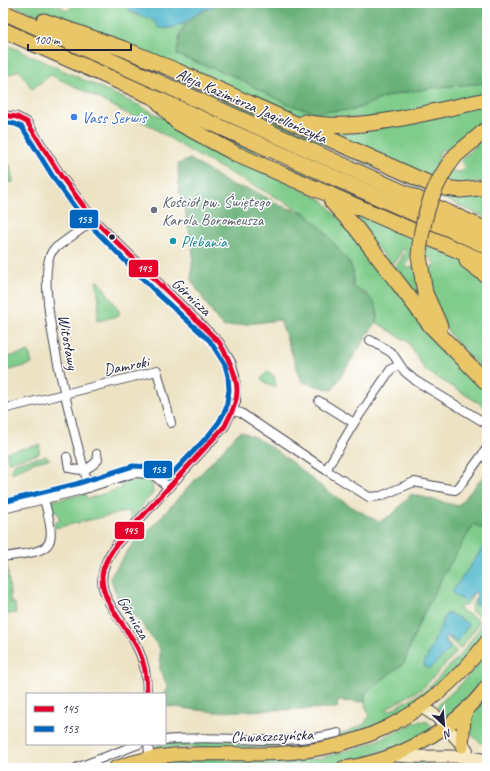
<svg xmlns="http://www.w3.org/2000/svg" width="490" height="771" viewBox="0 0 490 771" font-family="Caveat,sans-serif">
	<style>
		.green { fill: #7fcc8b; stroke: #507763 }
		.forest { fill: #67b077; stroke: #446959 }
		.water { fill: #4db6ca; stroke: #386c82 }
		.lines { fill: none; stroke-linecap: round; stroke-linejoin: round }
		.minor-casing { stroke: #403f50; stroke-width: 10 }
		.secondary-casing { stroke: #403f50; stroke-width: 14 }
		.primary-casing { stroke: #403f50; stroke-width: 15 }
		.motorway-casing { stroke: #403f50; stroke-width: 17 }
		.minor { stroke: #fff; stroke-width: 8 }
		.secondary { stroke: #f6e9c3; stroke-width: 12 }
		.primary { stroke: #e9c769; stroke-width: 13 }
		.motorway { stroke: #e9c769; stroke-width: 15 }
		.motorway-bridge-casing { stroke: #403f50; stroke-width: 17; stroke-linecap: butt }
		.motorway-bridge { stroke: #e9c769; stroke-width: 15 }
		.bus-1-casing { stroke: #fff; stroke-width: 8 }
		.bus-2-casing { stroke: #fff; stroke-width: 8 }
		.bus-1 { stroke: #e4002b; stroke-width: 5 }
		.bus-2 { stroke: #0065bd; stroke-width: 5 }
		.shop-dot { fill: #3f7fe0; stroke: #fff; stroke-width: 1.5 }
		.worship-dot { fill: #6b7280; stroke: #fff; stroke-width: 1.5 }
		.bus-dot { fill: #22223b; stroke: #fff; stroke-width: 1.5 }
		.culture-dot { fill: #0f9aa8; stroke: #fff; stroke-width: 1.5 }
		.labels { text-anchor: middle; stroke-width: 3; stroke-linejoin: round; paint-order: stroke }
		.street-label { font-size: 16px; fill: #22223b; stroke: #fff }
		.shop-label { font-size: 16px; fill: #366cbe; stroke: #fff; text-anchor: start }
		.worship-label { font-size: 16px; fill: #5b616d; stroke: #fff; text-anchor: start }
		.culture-label { font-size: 16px; fill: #0d838f; stroke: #fff; text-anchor: start }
		.line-badge { stroke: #fff; stroke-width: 1.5 }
		.badge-label { font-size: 11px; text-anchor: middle; font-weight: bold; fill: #fff }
	</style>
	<rect width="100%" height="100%" fill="#fff"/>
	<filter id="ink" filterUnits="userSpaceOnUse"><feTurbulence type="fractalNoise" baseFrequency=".025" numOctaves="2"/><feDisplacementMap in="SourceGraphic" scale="8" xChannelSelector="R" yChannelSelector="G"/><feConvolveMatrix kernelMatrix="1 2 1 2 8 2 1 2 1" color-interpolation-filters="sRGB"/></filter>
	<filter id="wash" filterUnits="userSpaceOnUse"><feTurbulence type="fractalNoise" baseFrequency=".012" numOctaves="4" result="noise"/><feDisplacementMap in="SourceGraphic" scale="16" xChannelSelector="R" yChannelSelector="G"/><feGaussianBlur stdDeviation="0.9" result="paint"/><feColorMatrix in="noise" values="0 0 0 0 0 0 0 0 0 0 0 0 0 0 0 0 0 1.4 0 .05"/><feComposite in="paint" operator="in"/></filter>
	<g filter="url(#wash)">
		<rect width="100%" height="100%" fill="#ede3c4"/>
		<path class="green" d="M7,3H57L67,11L75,3H125C133,20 141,13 154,20C158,22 162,26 167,29L187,23L180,32L177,55L231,75L289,105L354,110L385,97L401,93L438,87L487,83V96L379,118L298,117Z
			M3,19L487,236V240L3,22Z
			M91,41L387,168L487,191V218L92,43Z
			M3,43L136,104L324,201L463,369L487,392V408L425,370L408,342L376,322L378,314L367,294L353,287V272L350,264L325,232L305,213L193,153L152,127L98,98L51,75L32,89L19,70L3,77Z
			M487,103V124L448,154L441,149L438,157C440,165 452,173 461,172L466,167L460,161L487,134V182L447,184L311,127Z
			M192,122L487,255V259L240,148Z
			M3,165H10L13,182L3,183Z
			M340,204L460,259L487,280V375C467,354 445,334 435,307C430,295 430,280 427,267L435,266C432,251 404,252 406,268L414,267L428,313L395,266L400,261L406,250L403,249L397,260L391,264Z
			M96,281L100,282L119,311V316L97,321L99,300Z
			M29,352L32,364L3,372V358Z
			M267,372L274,376L276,386H270L261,379Z
			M40,445L39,454L8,462L6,452Z
			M45,456L50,459L32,463L12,473L11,470L15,463Z
			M134,480H146L152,483L153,493L131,519L129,511L55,528L54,523L60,521L57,511L51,512V506H49L52,501L85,494L87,499L122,488L121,483Z
			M487,521V542L452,592L454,595L466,601L474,592C471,599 469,607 461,606L459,609L477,619L479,624L460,649L446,636L457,642L468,626L467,623L449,613L446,614L424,664L433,665L450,649L444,638L457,652L423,688L387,708L389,711L426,690L462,653L481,626L486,624L487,631C442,699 370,739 289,746C246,750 202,745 158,749L156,747L158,744L165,743L338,735L365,724L367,719L370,717L365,705V693L404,663L419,623L441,579L474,524L481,529Z
			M7,564L11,603H15L16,613L3,615V565Z
			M487,588V612L481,616L472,612L471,606L478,594L475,605L478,604Z
			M487,653V676L468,700L448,718L436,707L462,683Z
			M487,696V746C475,741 463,729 470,714C473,708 482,701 487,696Z
			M419,721L428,722L434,728L414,742L344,764L317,767L220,766L159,768L157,763L199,758L275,762L320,758L367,745Z
			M404,761L428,762L426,765L400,768H380Z"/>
		<path class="forest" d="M225,3H487V83L438,87L401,93L385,97L354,110L316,112L289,105L231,75L177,55C180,20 193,12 225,3Z
			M190,159L231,185L255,191L281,206L305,213L325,232L350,264L353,272V287C368,297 381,300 376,322L332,390L302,382L280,320L224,327L215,317L191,280L193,252L183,200L179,191L178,164Z
			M240,431C273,443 299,469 326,490C343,502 361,512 379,522L393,514L411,494L458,506L487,472V521L481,529L474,524L441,579L419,623L404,663L365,693V702L338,701L337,708L215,712L165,706V694H163L168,687L160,671V649L141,623L119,602L110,577L140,533L149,530Z"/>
		<path class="water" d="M125,3H225C218,5 211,7 204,10C188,18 180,31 159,28C157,25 154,20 151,19C139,14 131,16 125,3Z
			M487,542C487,558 490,597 475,606L477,594L474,592L466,602L454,595L452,592Z
			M449,613L467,623L468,626L457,642L447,636L444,638L450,649L431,668H427L424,666L425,662L445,616Z"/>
	</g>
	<g filter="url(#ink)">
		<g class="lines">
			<defs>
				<path id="minor" d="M3,115L17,117L27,122L61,176L94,220L219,342L231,362L235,375L236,390V402L225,426L116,545C82,590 119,609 138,649C145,663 147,679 147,694
					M370,340L392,353L405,372L416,381L487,424
					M319,401L354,423
					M3,409L157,371L171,423
					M233,411L241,413L326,470L369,497L381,496L414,482L455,490L459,487L487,448
					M67,457L69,468C83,472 88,470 98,460L97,454
					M326,470L354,423L391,369L400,365
					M89,488C79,449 28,275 54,249L94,220
					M3,509L78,491L134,473L152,474L169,488
					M3,557C53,550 58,551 44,499
					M165,740C223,733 280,748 338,733
					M148,744L151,768
					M76,768L139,744"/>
				<path id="secondary" d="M422,707L437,717L467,750
					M394,755C425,760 457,752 487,761"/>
				<path id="primary" d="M462,746L464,717L468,707
					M115,768C160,750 208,754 255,754C354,755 428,720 487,641
					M343,768C398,760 454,731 487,686"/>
				<path id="motorway" d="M3,12L487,230
					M44,21L124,49L177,71L437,187L461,190L487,187
					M3,30L487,246
					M158,101L177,122L238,155L487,263
					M305,122C356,134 435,110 487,100
					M447,167L456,155L487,129
					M329,193L332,202L356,228L431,326L487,383
					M419,256L425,293L440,326
					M467,261L487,276"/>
			</defs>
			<use href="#minor" class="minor-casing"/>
			<use href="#secondary" class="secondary-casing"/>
			<use href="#primary" class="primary-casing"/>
			<use href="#motorway" class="motorway-casing"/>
			<use href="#minor" class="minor"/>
			<use href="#secondary" class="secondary"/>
			<use href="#primary" class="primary"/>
			<use href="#motorway" class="motorway"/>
			<defs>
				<path id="motorway-bridge" d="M419,256C421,223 429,195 447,167"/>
			</defs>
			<use href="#motorway-bridge" class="motorway-bridge-casing"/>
			<use href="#motorway-bridge" class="motorway-bridge"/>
			<defs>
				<path id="bus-1" d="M3,115L17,117L27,122L61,176L94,220L219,342C229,359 242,383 235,403C233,411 228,419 225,426L116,545C110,554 103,564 102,576C101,603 127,626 138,649C145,663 147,679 147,694"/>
				<path id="bus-2" d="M3,122L15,124L22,127L55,180L82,217L159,295L210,341L225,365L228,376L229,390L226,409L219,422L208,436L168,478L155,467L133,466L76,484L3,502"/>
			</defs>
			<use href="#bus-1" class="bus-1-casing"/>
			<use href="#bus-2" class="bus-2-casing"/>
			<use href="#bus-1" class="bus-1"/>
			<use href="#bus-2" class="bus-2"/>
		</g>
	</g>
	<circle class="shop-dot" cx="74" cy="117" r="4"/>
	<circle class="worship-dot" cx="154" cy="210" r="4"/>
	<circle class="bus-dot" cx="112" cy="237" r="3.5"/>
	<circle class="culture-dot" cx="173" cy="241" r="4"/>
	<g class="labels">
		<g class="street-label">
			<text transform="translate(252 105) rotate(24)" y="6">Aleja Kazimierza Jagiellończyka</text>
			<text transform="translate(192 296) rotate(43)" y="6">Górnicza</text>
			<text transform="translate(69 342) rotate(80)" y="6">Witosławy</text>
			<text transform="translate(126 365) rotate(-11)" y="6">Damroki</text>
			<text transform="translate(134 617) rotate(59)" y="6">Górnicza</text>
			<text transform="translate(272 735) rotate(-2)" y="6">Chwaszczyńska</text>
		</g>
		<g class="shop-label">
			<text x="82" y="123">Vass Serwis</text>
		</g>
		<g class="worship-label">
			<text x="162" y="207">Kościół pw. Świętego<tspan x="162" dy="18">Karola Boromeusza</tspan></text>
		</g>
		<g class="culture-label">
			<text x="181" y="247">Plebania</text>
		</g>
	</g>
	<g class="line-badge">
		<rect x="69" y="209" width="30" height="20" rx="4" fill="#0065bd"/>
		<rect x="128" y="259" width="31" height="19" rx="4" fill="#e4002b"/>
		<rect x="143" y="460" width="30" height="19" rx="4" fill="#0065bd"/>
		<rect x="114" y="521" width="31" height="19" rx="4" fill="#e4002b"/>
	</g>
	<g class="badge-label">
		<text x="84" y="223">153</text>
		<text x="144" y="272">145</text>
		<text x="158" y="473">153</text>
		<text x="130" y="534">145</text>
	</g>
	<rect width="490" height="771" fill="none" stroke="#fff" stroke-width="16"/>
	<rect x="26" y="693" width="140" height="52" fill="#ffffff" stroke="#a7a7b1"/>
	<rect x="34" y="706" width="20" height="6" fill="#e4002b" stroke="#a7a7b1"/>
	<text x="62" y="713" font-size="12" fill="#22223b">145</text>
	<rect x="34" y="726" width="20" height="6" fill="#0065bd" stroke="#a7a7b1"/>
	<text x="62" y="733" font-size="12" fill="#22223b">153</text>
	<g transform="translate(444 725) rotate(154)" stroke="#ffffff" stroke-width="3" paint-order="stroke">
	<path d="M0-3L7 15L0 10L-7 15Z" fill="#22223b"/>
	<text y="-6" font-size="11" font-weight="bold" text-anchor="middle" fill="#22223b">N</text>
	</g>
	<path d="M28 44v6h103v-6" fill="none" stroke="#22223b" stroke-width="2"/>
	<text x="34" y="44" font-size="12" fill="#22223b" stroke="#ffffff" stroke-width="3" paint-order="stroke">100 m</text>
</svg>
